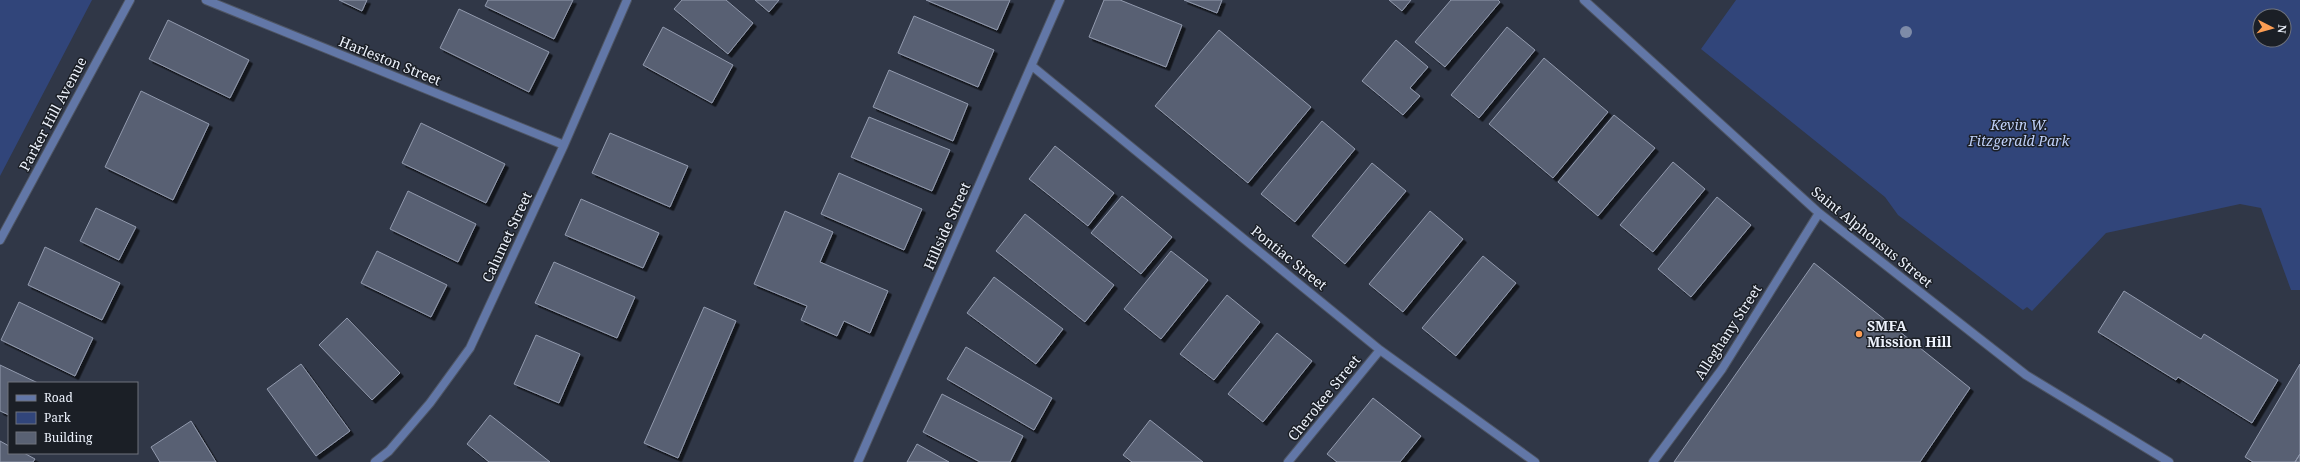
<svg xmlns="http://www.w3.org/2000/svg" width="2300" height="462" viewBox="0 0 2300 462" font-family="'Noto Serif',serif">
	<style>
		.green { fill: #31457a; fill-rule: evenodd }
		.building { fill: #596173; stroke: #929aae; filter: url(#shadow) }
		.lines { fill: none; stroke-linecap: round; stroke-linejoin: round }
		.minor-casing { stroke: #4e5564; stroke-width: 10 }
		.tertiary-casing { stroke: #4e5564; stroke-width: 10 }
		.minor { stroke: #6277a7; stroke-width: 8 }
		.tertiary { stroke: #6277a7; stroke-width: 8 }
		.tree { fill: #7e8ba8 }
		.poi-dot { fill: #fc9d53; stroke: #1b1f26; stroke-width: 1.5 }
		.labels { text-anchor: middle; stroke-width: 3; stroke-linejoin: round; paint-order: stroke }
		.street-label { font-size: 14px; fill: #edf2fc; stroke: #1b1f26 }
		.park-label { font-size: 14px; font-style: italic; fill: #becff7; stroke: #1b1f26 }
		.poi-label { font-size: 14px; font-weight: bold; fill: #edf2fc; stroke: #1b1f26; text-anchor: start }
	</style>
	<defs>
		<filter id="shadow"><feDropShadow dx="3.5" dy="3.5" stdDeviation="0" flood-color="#0009"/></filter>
	</defs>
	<rect width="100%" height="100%" fill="#303747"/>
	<path class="green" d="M0,0H92L0,176Z
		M1736,0H2300V290H2291L2261,208L2240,204L2106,233L2032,311L2027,307L2023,310L1898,215L1885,197L1701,49ZM2260,16H2284V40H2260Z"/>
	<path class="building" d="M339,0H367L362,11Z
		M488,0H573L554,39L485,6Z
		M682,0H726L753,23L728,54L674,9Z
		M755,0H779L769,12Z
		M926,0H1010L997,30Z
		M1104,0H1120L1182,25L1166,67L1089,37Z
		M1184,0H1222L1217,13Z
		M1389,0H1411L1402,11Z
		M1451,0H1498L1500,2L1445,67L1415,42Z
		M459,9L549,52L529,92L440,48Z
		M914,16L994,50L978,87L898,53Z
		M168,20L249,60L230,98L149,59Z
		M663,27L733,65L712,103L643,65Z
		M1507,27L1535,50L1479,118L1451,95Z
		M1219,30L1311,107L1248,183L1155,106Z
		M1396,40L1428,67L1410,88L1420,96L1403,115L1362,81Z
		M1544,58L1608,112L1553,178L1489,124Z
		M889,70L968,104L953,141L873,107Z
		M141,91L209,124L173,200L105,167Z
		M1614,115L1655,148L1598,216L1558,182Z
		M869,117L950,150L932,191L851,157Z
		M1322,121L1355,149L1295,222L1261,194Z
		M421,123L505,164L486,203L402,163Z
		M610,133L688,166L670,207L592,173Z
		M1055,146L1114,193L1088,226L1029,179Z
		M1673,162L1705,189L1653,252L1620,225Z
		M1372,163L1406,191L1345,264L1312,236Z
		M839,173L922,209L904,250L821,214Z
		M408,191L476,224L458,262L390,229Z
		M1122,196L1172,237L1141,274L1091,233Z
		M1717,197L1751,225L1691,297L1658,269Z
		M581,199L659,233L643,268L565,235Z
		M96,208L136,227L119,260L80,241Z
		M785,211L833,232L820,262L888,291L870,333L844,321L837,336L801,320L807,306L754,284Z
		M1430,211L1463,239L1403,312L1369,284Z
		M1025,214L1114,285L1085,322L996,251Z
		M45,247L120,283L102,320L28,285Z
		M377,251L447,285L431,317L361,283Z
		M1171,251L1208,280L1161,339L1124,309Z
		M1483,256L1516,283L1456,356L1422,328Z
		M554,262L635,297L617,338L535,303Z
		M1814,263L1970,388L1920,462H1674Z
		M994,277L1063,329L1036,364L967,313Z
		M2124,291L2201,339L2204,334L2278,380L2252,423L2178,377L2176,380L2098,332Z
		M1227,295L1260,322L1214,380L1180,354Z
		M19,302L93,338L75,376L1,340Z
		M704,307L736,321L678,458L644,443Z
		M347,318L400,373L372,400L319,345Z
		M1277,333L1312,361L1263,422L1228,394Z
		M536,335L580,354L559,403L514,384Z
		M966,347L1052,398L1034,430L947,379Z
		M301,364L350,431L316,456L267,389Z
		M2300,364V454L2295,462H2253L2245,457Z
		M0,365L38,383H9V415L0,411Z
		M942,394L1023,436L1010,462H980L923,432Z
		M1373,398L1421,436L1400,462H1337L1327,454Z
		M490,415L550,462H489L467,444Z
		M1150,420L1203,462H1132L1123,455Z
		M191,421L216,462H160L151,447Z
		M0,441L9,446V453H24L35,459L33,462H0Z
		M917,444L949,462H907Z
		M2300,454V462H2295Z"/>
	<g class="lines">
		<defs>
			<path id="minor" d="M206,0L564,145
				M1584,0L1819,213L2026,375L2169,462
				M1032,66L1380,350L1535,462
				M375,462L389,451L430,403L470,348L564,145L627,0
				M858,462L1060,0
				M1288,462L1380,350
				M1653,462L1722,369L1819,213"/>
			<path id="tertiary" d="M0,240L130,0"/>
		</defs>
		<use href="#minor" class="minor-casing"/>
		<use href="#tertiary" class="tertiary-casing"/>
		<use href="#minor" class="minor"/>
		<use href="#tertiary" class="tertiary"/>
	</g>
	<circle class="tree" cx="1906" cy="32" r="6"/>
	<circle class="poi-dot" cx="1859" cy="334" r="4"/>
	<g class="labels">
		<g class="street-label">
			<text transform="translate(390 61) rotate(22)" y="5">Harleston Street</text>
			<text transform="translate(53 114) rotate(-62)" y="5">Parker Hill Avenue</text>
			<text transform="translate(947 226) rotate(-66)" y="5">Hillside Street</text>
			<text transform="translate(507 237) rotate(-65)" y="5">Calumet Street</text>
			<text transform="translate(1872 237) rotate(39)" y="5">Saint Alphonsus Street</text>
			<text transform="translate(1289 258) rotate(39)" y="5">Pontiac Street</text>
			<text transform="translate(1728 332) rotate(-57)" y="5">Alleghany Street</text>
			<text transform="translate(1324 398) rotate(-51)" y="5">Cherokee Street</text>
		</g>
		<g class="park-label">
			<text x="2019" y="130">Kevin W.<tspan x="2019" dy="16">Fitzgerald Park</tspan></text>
		</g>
		<g class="poi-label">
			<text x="1867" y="331">SMFA<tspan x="1867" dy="16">Mission Hill</tspan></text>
		</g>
	</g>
	<rect x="8" y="382" width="130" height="72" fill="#1b1f26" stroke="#6f737c"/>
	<rect x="16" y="395" width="20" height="6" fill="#6277a7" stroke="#6f737c"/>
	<text x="44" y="402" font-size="12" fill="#edf2fc">Road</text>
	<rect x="16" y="412" width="20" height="12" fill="#31457a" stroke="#6f737c"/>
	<text x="44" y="422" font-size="12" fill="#edf2fc">Park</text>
	<rect x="16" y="432" width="20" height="12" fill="#596173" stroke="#6f737c"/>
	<text x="44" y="442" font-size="12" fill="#edf2fc">Building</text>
	<g transform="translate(2272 28) rotate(96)"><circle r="19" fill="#1b1f26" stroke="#6f737c"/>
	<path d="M0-3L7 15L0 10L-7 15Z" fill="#fc9d53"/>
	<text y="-6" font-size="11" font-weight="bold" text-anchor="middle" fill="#edf2fc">N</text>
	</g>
</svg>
